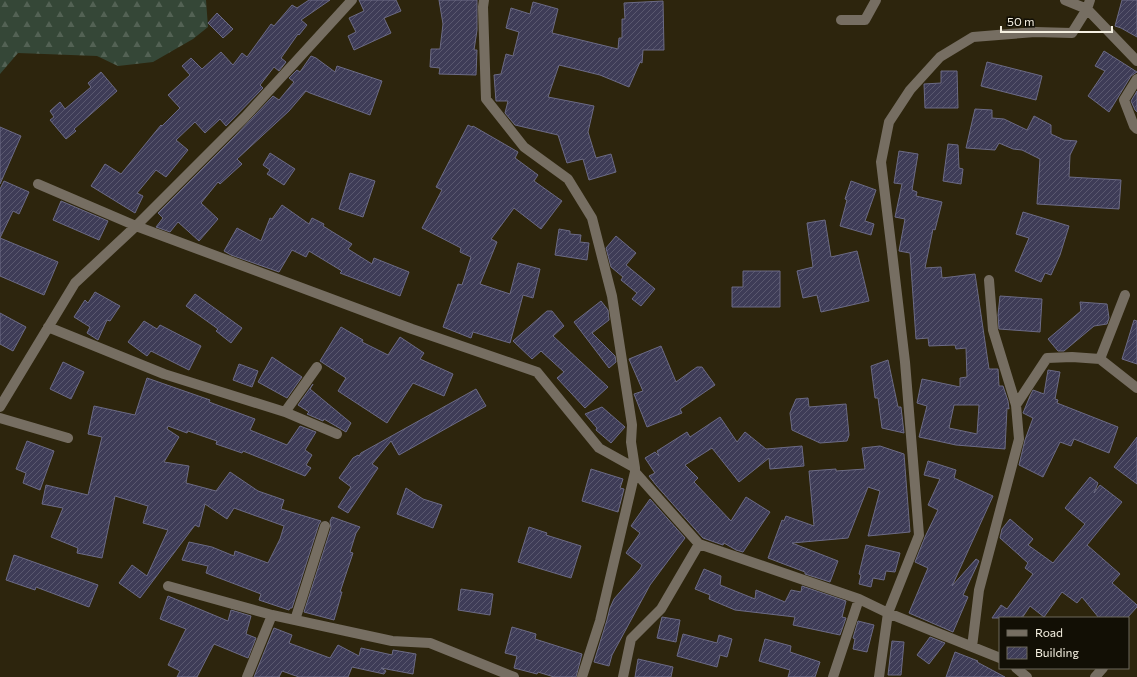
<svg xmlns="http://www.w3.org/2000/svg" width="1137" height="677" viewBox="0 0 1137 677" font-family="Commissioner,sans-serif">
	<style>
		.forest { fill: url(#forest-firs) }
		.building { fill: url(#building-hatch); stroke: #6c6b85; fill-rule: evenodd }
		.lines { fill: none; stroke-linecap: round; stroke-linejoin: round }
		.minor { stroke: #766e62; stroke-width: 10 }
	</style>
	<defs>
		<pattern id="forest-firs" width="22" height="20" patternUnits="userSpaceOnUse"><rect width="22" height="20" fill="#354737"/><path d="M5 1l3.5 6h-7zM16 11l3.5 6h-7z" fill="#536254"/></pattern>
		<pattern id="building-hatch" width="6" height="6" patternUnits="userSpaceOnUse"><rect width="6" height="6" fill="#3e3c57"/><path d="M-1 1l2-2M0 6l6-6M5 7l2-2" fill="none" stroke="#5a586f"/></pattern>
	</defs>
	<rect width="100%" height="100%" fill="#2d250d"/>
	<path class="forest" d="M0,0H206L208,27L193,39L153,62L118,66L97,56L18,53L0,74Z"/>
	<path class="building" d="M309,0H330L301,20L307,25L299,35L298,34L281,58L286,62L279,71L274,67L260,85L263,88L226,126L220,119L205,133L195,122L176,140L188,150L166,177L156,170L137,193L143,196L135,213L91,186L105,164L121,174L161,125L162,126L180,108L168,95L190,75L182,66L191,58L202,69L221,52L233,65L242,53L247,57L271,24L274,26L292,5L297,8Z
		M359,0H396L401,11L384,18L391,33L354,50L348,36L356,32L349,18L364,11Z
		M439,0H477V30L474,50H477L476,75L439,74L440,68L430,67L431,49H440L443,24Z
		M1122,0H1137V37L1121,28L1115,26Z
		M663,1L664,50H643L642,63L640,62L629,87L600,75L559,65L548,97L594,106L588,132L596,158L611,154L616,172L589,180L583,159L567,163L558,135L515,125L505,113L508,101H496L494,75L501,74L506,54L513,56L519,32L506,28L511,8L530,14L533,2L558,9L552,33L618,49L619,38H622V19H625L624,3Z
		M217,13L233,29L223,38L208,23Z
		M1104,51L1137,72L1131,76L1109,112L1088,96L1105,71L1095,66Z
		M311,56L316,58L335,72L337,66L382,81L370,115L310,93L306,91L289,111L237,159L242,164L220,184L218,182L201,203L218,219L199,241L178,222L170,232L156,227L163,218L158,213L235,136L273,96L279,100L294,82L289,78L297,70L300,72Z
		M987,62L1042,76L1036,100L981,86Z
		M941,71H957L958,108H925L924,84L941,83Z
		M101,72L117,91L74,129L76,131L66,139L50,120L54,117L50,111L60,102L65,109L91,87L88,83Z
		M1137,91V112L1135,110L1131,101Z
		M975,109L992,110V118L1004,119L1027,130L1034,116L1051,125V134L1064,140L1077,141L1070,155L1069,177L1121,180L1119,209L1037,204L1040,159L1022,150L1013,149L999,143L995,150L966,148Z
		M468,125L472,127L473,126L518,152L515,158L538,175L534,181L562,201L541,229L514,208L491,239L497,242L480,284L510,294L518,263L540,269L533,298L523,295L510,343L473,332L471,338L443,327L458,284L462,285L471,257L460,252L461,248L422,228L442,190L436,187Z
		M0,127L21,136L0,184Z
		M948,144L958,145L959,168L963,169L961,184L943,181Z
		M899,151L918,154L912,190L917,192L916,196L942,202L935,230L933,229L925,268L941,267L942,278L975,274L989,369H998L999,386H1003L1008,401L1009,409L1007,408L1005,449L956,445L919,437L927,406L917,403L922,379L960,387V378L967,377L966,348L956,349L955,345L929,346L928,338L916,339L910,253L899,251L905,219L895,217L902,184L894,183ZM954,405H979L977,434L949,428Z
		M270,153L295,169L284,185L267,174L270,170L263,165Z
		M350,173L375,181L363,217L339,209Z
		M4,181L29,192L19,214L13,211L0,238L58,262L44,295L0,276V189Z
		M851,181L876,190L865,221L874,224L871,235L840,226L847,200L845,199Z
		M61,201L108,221L99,240L53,220Z
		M282,205L309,224L312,218L324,224L323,226L352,244L348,249L372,264L374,258L409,272L400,296L340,273L342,271L309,251L306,257L292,250L279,272L231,255L224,251L237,228L261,241L270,218L272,219Z
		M1023,212L1069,226L1060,255L1051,275L1045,273L1041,282L1015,271L1029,238L1016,234Z
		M825,220L831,257L857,251L869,301L821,312L817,295L803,298L797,271L813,267L807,223Z
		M559,229L570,231V234L581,235L580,242L589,243L587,260L555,255Z
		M616,236L636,253L626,265L655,289L641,306L632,299L637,293L621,280L623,277L611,267L606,248Z
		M743,271H780V307H732V287H743Z
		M95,292L120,306L110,321L107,320L98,340L87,333L90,327L74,317L85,300L88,303Z
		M195,294L242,328L231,343L216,331L218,329L186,306Z
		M1000,296L1042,299L1040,332L999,329L998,315Z
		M601,301L608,310L609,320L592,333L615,356L616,362L609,368L574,322Z
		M1080,302L1107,304L1109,318L1107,324L1094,326L1064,351H1058L1048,339L1081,311Z
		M547,311H552L564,326L553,336L608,387L585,408L557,378L564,372L541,351L532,359L513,341Z
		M0,313L26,327L13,351L0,344Z
		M1134,320L1137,321V364L1122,359Z
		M144,321L157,329L160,325L201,346L189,370L151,351L147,356L128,342Z
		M341,327L363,340L362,342L388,355L400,337L424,353L420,359L453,374L444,396L413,383L387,423L338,391L346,378L320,361Z
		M661,346L676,382L697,367H702L715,385L680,409L682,413L647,427L634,394L643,391L629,359Z
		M272,357L302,377L287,398L258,382Z
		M888,360L898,407H901L904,433L882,428L878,398H875L871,366Z
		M63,362L84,372L71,399L50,389Z
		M239,364L258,371L252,387L233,380Z
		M1048,370L1060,372L1055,399L1058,400L1057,403L1118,427L1109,453L1074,439L1071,446L1060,442L1043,477L1019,465L1025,440L1033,418L1023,413L1030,396L1033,390L1044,394Z
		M147,378L210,400L209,402L255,419L250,430L287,445L300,426L316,432L305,450L312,455L306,465L311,468L305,476L243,451L242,453L216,444L217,441L188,431L187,433L168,426L167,429L179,437L164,462L189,466L186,483L216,491L230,472L258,491L284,500L281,509L321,521L319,524L292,608H290L289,610L259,600L261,594L206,573L208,566L182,560L189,542L212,547L234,556L235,551L268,563L280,539L284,526L234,508L227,519L205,504L199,527L195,525L140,598L119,583L132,565L147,576L168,530L143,523L148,506L115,496L102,558L77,553L78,548L51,537L63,508L42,504L46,485L88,495L102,437L88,434L94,406L135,415Z
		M313,384L310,389L351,423L346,432L324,419L323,421L307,414L309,412L298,405Z
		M476,389L486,406L399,455L391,441L372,464L378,468L348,513L338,507L351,487L339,478L353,458L358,455L359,456L361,453Z
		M808,398L809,407L846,404L849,435L847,441L820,443L792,430L790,413L796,399Z
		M602,407L625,427L611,443L596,430L597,428L585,414Z
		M720,417L737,442L745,432L766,449L802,446L804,466L770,469L769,458L739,482L712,448L685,465L698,478L694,482L731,521L746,497L770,512L743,552L736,550L724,543L723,545L703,538L656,485L649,476L655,473L645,458L655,452L659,456L657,451L687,432L690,437Z
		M1137,437V484L1114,467Z
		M27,441L54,451L40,490L23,483L26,473L16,469Z
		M880,446L904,454L910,532L868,536L880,491L868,487L848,538L792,543L838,561L830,582L805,574V572L768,558L782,520L784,521L786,516L814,526L809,471L836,469V471L865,469L862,448Z
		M928,461L956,470L954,478L993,496L952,586L976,559L979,561L963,595L968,597L953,632L909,613L928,568L915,562L925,537L938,510L928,505L940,479L924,475Z
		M591,469L623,479L620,488L624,489L618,512L582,501Z
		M1090,477L1098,483L1094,493L1100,485L1122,502L1087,545L1120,574L1112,583L1137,605V607L1127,618H1099L1082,597L1077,603L1062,592L1044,617L1030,606L1022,618H992L1001,605L1007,609L1033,574L1025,568L1028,563L1000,538L1002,529L1010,519L1033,539L1028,545L1053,563L1085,524L1065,508Z
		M406,488L423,499L442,505L433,528L397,514Z
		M650,499L685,538L650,585L612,655L609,666L594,662L607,620L610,608L614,599L640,569L642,565L626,553L640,533L631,526Z
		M332,517L360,527L356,533L350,552L353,553L340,592H342L334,620L304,612L331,528L330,521Z
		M529,527L547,533L546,535L581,546L571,578L518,562Z
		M866,545L900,553L895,572L886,571L884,580L873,578L871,587L859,584L861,575L859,574Z
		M14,555L98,585L89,607L36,587L35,590L6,580Z
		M704,569L721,576L720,585L755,599L756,590L785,602L791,590L801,592L802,586L846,601L842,617L846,618L840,635L793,625L795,617L735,610L709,599L710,595L695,589Z
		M461,589L493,594L490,615L458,610Z
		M168,596L228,621L231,610L251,616L246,634L256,638L248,658L214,644L197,677H177L180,671L168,665L186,629L160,619Z
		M662,617L680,620L676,642L657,638Z
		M858,621L874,625L867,652L853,649L855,639L853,638Z
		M512,627L536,634L535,639L582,654L576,677H554L538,672L537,674L514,668L517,656L505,653Z
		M274,628L292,635L289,643L330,658L338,645L359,656L361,648L392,655L393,650L416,654L413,674L381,668L386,671L384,674L352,667L348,677H299L282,671L279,677H254Z
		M683,634L717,643L719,635L732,639L727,657L720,655L717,667L677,656Z
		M930,637L945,643L929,664L917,655Z
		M765,639L791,646L790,652L820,662L815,677H788L790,670L759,661Z
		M892,641L904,642L901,675H888Z
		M955,652L978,661L977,662L1005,677H946Z
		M638,659L673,667L671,677H635Z"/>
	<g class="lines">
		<path class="minor" d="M484,0L483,7L486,99L524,147L568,179L592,218L612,296L632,425L631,442L635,468
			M1065,0L1087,9L1137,61
			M841,20H865L876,0
			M1137,79L1124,100L1134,126L1137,129
			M38,184L136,226L412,329L537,372L599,448L635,468V472L699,544L859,599L888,613L1000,658
			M48,327L164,374L285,412L317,367
			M1100,359L1137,388
			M1016,405L1047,358L1072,357L1100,359L1125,295
			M0,407L75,283L136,226L245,117L352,0
			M285,412L337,434
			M0,418L68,438
			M168,586L272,615L392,641L430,643L514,677
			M295,620L325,526
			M972,647L979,590L1019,439L1016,405L993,330L989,280
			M1016,668L1027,677
			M247,677L272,615
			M582,677L600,621L635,472
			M623,677L631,639L661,609L699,544
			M833,677L859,599
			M879,677L888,613L919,535L905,362L892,252L881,162L889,122L910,90L940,57L973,37L1035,32L1072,33L1087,9L1090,0
			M1095,677L1103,668"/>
	</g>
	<rect x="999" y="617" width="130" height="52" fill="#120f05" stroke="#6d695d"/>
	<rect x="1007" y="630" width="20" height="6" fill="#766e62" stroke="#6d695d"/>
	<text x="1035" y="637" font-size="12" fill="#f5f0e1">Road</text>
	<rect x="1007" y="647" width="20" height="12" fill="url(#building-hatch)" stroke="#6d695d"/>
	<text x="1035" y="657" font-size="12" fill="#f5f0e1">Building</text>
	<path d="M1001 26v6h111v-6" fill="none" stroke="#f5f0e1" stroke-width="2"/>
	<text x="1007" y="26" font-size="12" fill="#f5f0e1" stroke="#120f05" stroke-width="3" paint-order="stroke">50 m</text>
</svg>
